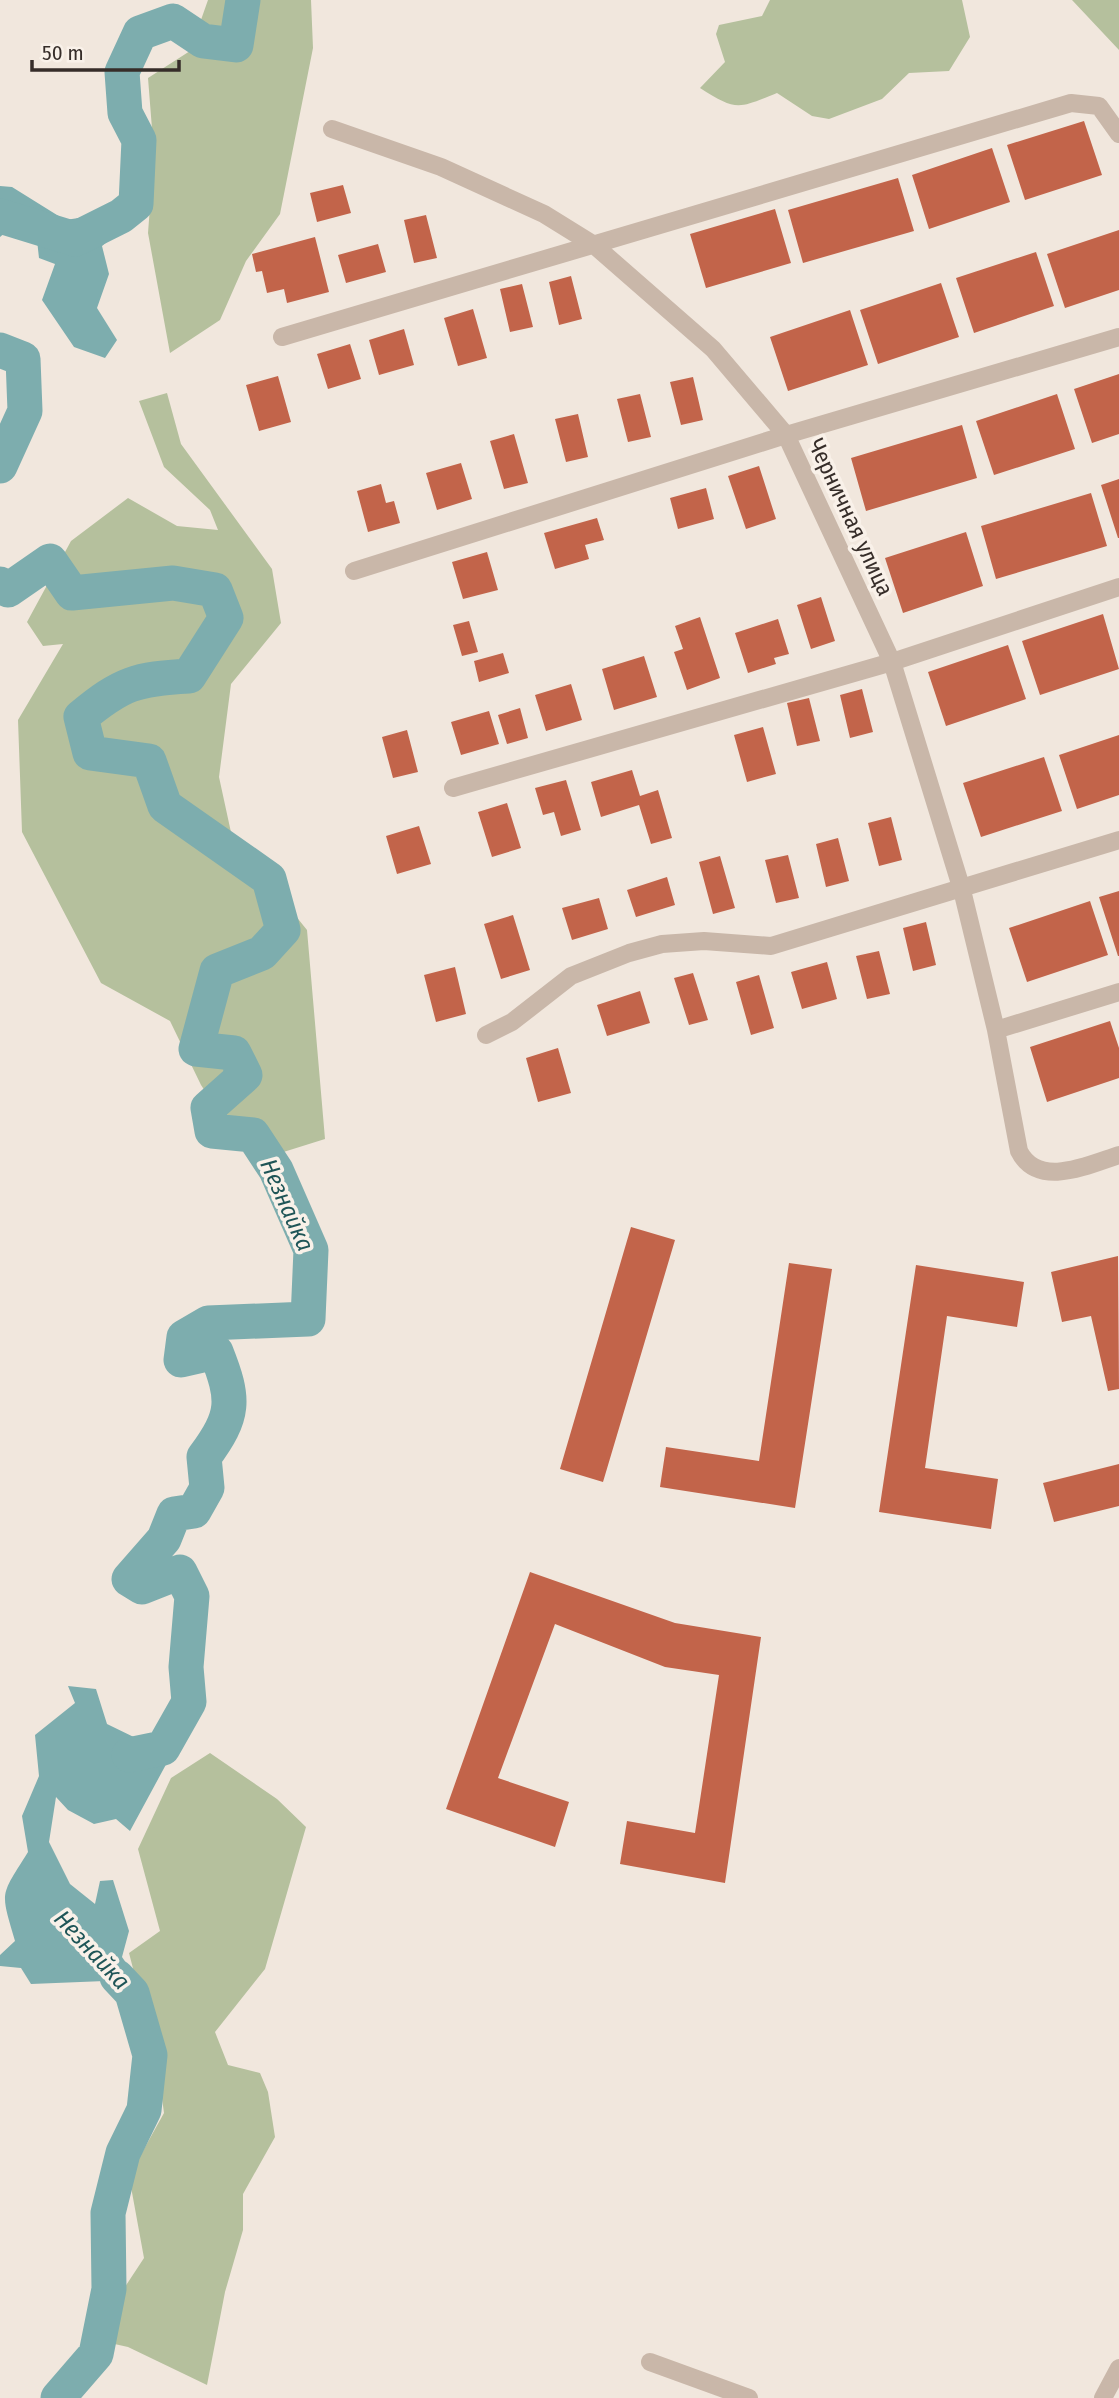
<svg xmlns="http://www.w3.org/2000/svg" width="1119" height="2398" viewBox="0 0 1119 2398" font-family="'Fira Sans Condensed',sans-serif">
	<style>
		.green { fill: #b5c09d }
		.water { fill: #7dadae }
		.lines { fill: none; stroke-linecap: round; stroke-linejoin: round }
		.river { stroke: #7dadae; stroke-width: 35 }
		.building { fill: #c2644a }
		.minor { stroke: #c9b7a9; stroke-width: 18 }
		.labels { text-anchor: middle; stroke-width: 7; stroke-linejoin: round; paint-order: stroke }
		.street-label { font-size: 23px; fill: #362d29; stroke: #f9f1e9 }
		.water-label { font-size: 24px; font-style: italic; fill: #1f5557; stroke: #f9f1e9 }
	</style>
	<rect width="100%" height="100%" fill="#f1e7dd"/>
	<path class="green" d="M208,0H311L313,48L280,214L246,261L220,320L170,353L148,233L154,154L148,78L190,51Z
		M770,0H962L970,37L949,71L909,73L882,99L829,119L812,116L777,93C739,108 737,112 700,88L725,62L716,34L719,25L762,16Z
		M1072,0H1119V50Z
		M167,393L181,444L272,569L281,623L231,684L219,777L232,837L307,930L325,1139L252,1162L201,1085L170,1021L101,983L22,832L18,720L63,644L43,646L27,622L71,541L128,498L177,526L218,530L210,510L164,467L139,401Z
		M210,1753L277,1799L306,1827L265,1969L215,2032L228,2065L260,2073L268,2092L275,2137L243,2194V2230L225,2292L207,2385L128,2347L110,2343L119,2296L144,2258L129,2176L164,2113L157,2061L129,1953L160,1931L138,1849L171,1778Z"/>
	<path class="water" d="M0,186L12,187L65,220L106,214L130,223L102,246L109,274L97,308L117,340L105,358L74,347L42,300L55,264L39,258L37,240L13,226L0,237Z
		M68,1686L96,1689L107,1724L144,1742L169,1738L176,1746L130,1831L116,1819L94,1824L68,1810L56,1797L49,1842L70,1884L95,1904L100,1881L113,1880L129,1931L122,1957L135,1976L145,2014L133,2019L105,1981L31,1984L21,1968L0,1966V1955L15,1941C0,1890 0,1897 28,1852L22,1816L39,1776L35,1735L75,1703Z"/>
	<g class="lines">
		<path class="river" d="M0,216L75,239L121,216L136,204L139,140L125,113L122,72L140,33L173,21L203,41L236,45L243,0
			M0,350L23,359L25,411L0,466
			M0,584L8,590L50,561L72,593L173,583L215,590L226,618L189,676C136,679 122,683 81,717L90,753L149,761L165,806L269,879L283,930L262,953L217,971L196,1049L234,1053L245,1075L208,1108L212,1131L253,1135L276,1170L311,1250L308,1319L208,1323L184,1337L181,1360L216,1352C235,1400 235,1415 204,1457L207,1488L194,1511L174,1514L164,1539L129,1579L142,1587L180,1572L192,1596L186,1667L189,1702L163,1748L129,1755
			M58,2398L96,2354L109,2289L108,2213L123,2153L144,2110L150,2055L132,1993L117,1977"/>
	</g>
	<path class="building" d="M1084,121L1102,175L1025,200L1007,145Z
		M992,148L1010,202L929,229L912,175Z
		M898,178L914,231L803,263L788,210Z
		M343,185L351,213L317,222L310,193Z
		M775,209L791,263L706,288L690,234Z
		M426,215L437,258L414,263L404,220Z
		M1119,230V290L1065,308L1047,254Z
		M315,237L329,292L287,303L284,289L267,293L262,271L256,272L252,254Z
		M378,244L386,272L346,283L338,255Z
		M1036,252L1054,306L974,333L956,278Z
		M571,276L582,319L559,325L549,282Z
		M941,283L959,337L878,364L860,310Z
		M522,284L533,327L510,332L500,289Z
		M473,309L487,358L458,366L444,318Z
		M850,310L868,365L788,391L770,337Z
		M404,329L414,365L379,375L369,340Z
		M350,344L361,379L328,389L317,354Z
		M1119,374V434L1092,443L1074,389Z
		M278,376L291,422L259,431L246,385Z
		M693,377L703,420L681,425L670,382Z
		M640,394L651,437L628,442L617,399Z
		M1057,394L1075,449L994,475L976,421Z
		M578,414L588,457L566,462L555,419Z
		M962,425L977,478L866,511L851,458Z
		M514,434L528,483L504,489L490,441Z
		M461,463L472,499L437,510L426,473Z
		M759,466L776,519L746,529L728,476Z
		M1119,479V538H1118L1101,485Z
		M381,484L386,503L394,501L400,523L368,532L357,491Z
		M706,488L714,519L678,529L670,498Z
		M1091,493L1107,546L996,579L981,526Z
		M597,518L604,540L585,545L589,559L555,569L544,533Z
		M966,532L983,586L903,613L885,558Z
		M487,552L498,590L463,599L452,562Z
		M821,597L835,641L811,649L797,605Z
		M1103,614L1119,669L1040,695L1022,641Z
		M700,617L720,678L687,690L674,652L683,649L675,626Z
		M778,619L789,654L774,658L776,664L748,673L735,633Z
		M469,621L478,652L462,656L453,625Z
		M1008,645L1026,699L946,726L928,672Z
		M503,653L509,673L479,682L474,661Z
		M644,656L657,697L614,710L602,669Z
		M571,684L582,720L546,731L535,695Z
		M862,689L873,732L850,738L840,695Z
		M809,698L820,741L797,746L787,703Z
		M520,708L528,738L507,744L498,715Z
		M489,711L499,744L461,755L451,722Z
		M763,727L776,774L747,782L734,735Z
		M407,730L418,772L393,778L382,737Z
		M1119,735V795L1077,809L1059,755Z
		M1044,757L1062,811L981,837L963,783Z
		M632,770L640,796L658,790L672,838L651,844L639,805L601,817L591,782Z
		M566,780L581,830L561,836L554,812L543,815L535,788Z
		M507,803L521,848L492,857L478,812Z
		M891,817L902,860L879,866L868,823Z
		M419,826L431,864L397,874L386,836Z
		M838,838L849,881L826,887L816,844Z
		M788,855L799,898L776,903L765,860Z
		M720,856L735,908L713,914L699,862Z
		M667,877L675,905L636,917L627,890Z
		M1119,891V956H1118L1099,897Z
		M599,898L608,929L572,940L562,908Z
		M1090,901L1108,955L1027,982L1009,928Z
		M513,915L530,970L501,979L484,924Z
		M926,922L936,965L913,971L903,928Z
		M879,951L890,994L867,999L856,956Z
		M827,962L837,999L802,1009L791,972Z
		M455,967L466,1014L436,1022L424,975Z
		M693,973L708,1020L689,1025L674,978Z
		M759,975L774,1028L751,1035L736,982Z
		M640,991L650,1023L607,1036L597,1005Z
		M1110,1021L1119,1048V1078L1047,1102L1030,1047Z
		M558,1048L571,1093L538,1102L526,1058Z
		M631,1227L675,1240L603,1482L560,1469Z
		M1118,1256L1119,1389L1108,1391L1091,1316L1062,1322L1051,1272Z
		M789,1263L832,1269L795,1508L660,1487L666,1447L759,1461Z
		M916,1265L1024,1282L1017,1327L947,1316L925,1468L998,1479L991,1529L879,1512Z
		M1119,1464V1506L1054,1522L1043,1483Z
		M530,1572L675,1623L761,1637L725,1883L620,1864L627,1821L695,1833L719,1675L665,1667L555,1624L498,1778L569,1802L555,1847L446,1809Z"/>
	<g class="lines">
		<path class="minor" d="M332,129L441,167L544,214L594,245L713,349L786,435L892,662L962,890L996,1030L1019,1151C1038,1189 1088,1165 1119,1155
			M282,337L1071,103L1099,106L1119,134
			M354,571L786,435L1119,337
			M453,788L892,662L1119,587
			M996,1030L1119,992
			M486,1035L512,1022L571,976L629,953L662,944L704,941L771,946L1119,840
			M650,2362L749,2398
			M1103,2398L1119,2368"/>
	</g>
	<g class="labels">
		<g class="street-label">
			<text transform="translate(851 517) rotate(65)" y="8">Черничная улица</text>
		</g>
		<g class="water-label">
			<text transform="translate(287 1205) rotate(66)" y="8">Незнайка</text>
			<text transform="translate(92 1950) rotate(47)" y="8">Незнайка</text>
		</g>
	</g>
	<path d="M32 60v10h147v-10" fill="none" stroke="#362d29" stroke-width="3.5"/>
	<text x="42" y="60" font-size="21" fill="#362d29" stroke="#f9f1e9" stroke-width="5" paint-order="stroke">50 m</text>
</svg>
